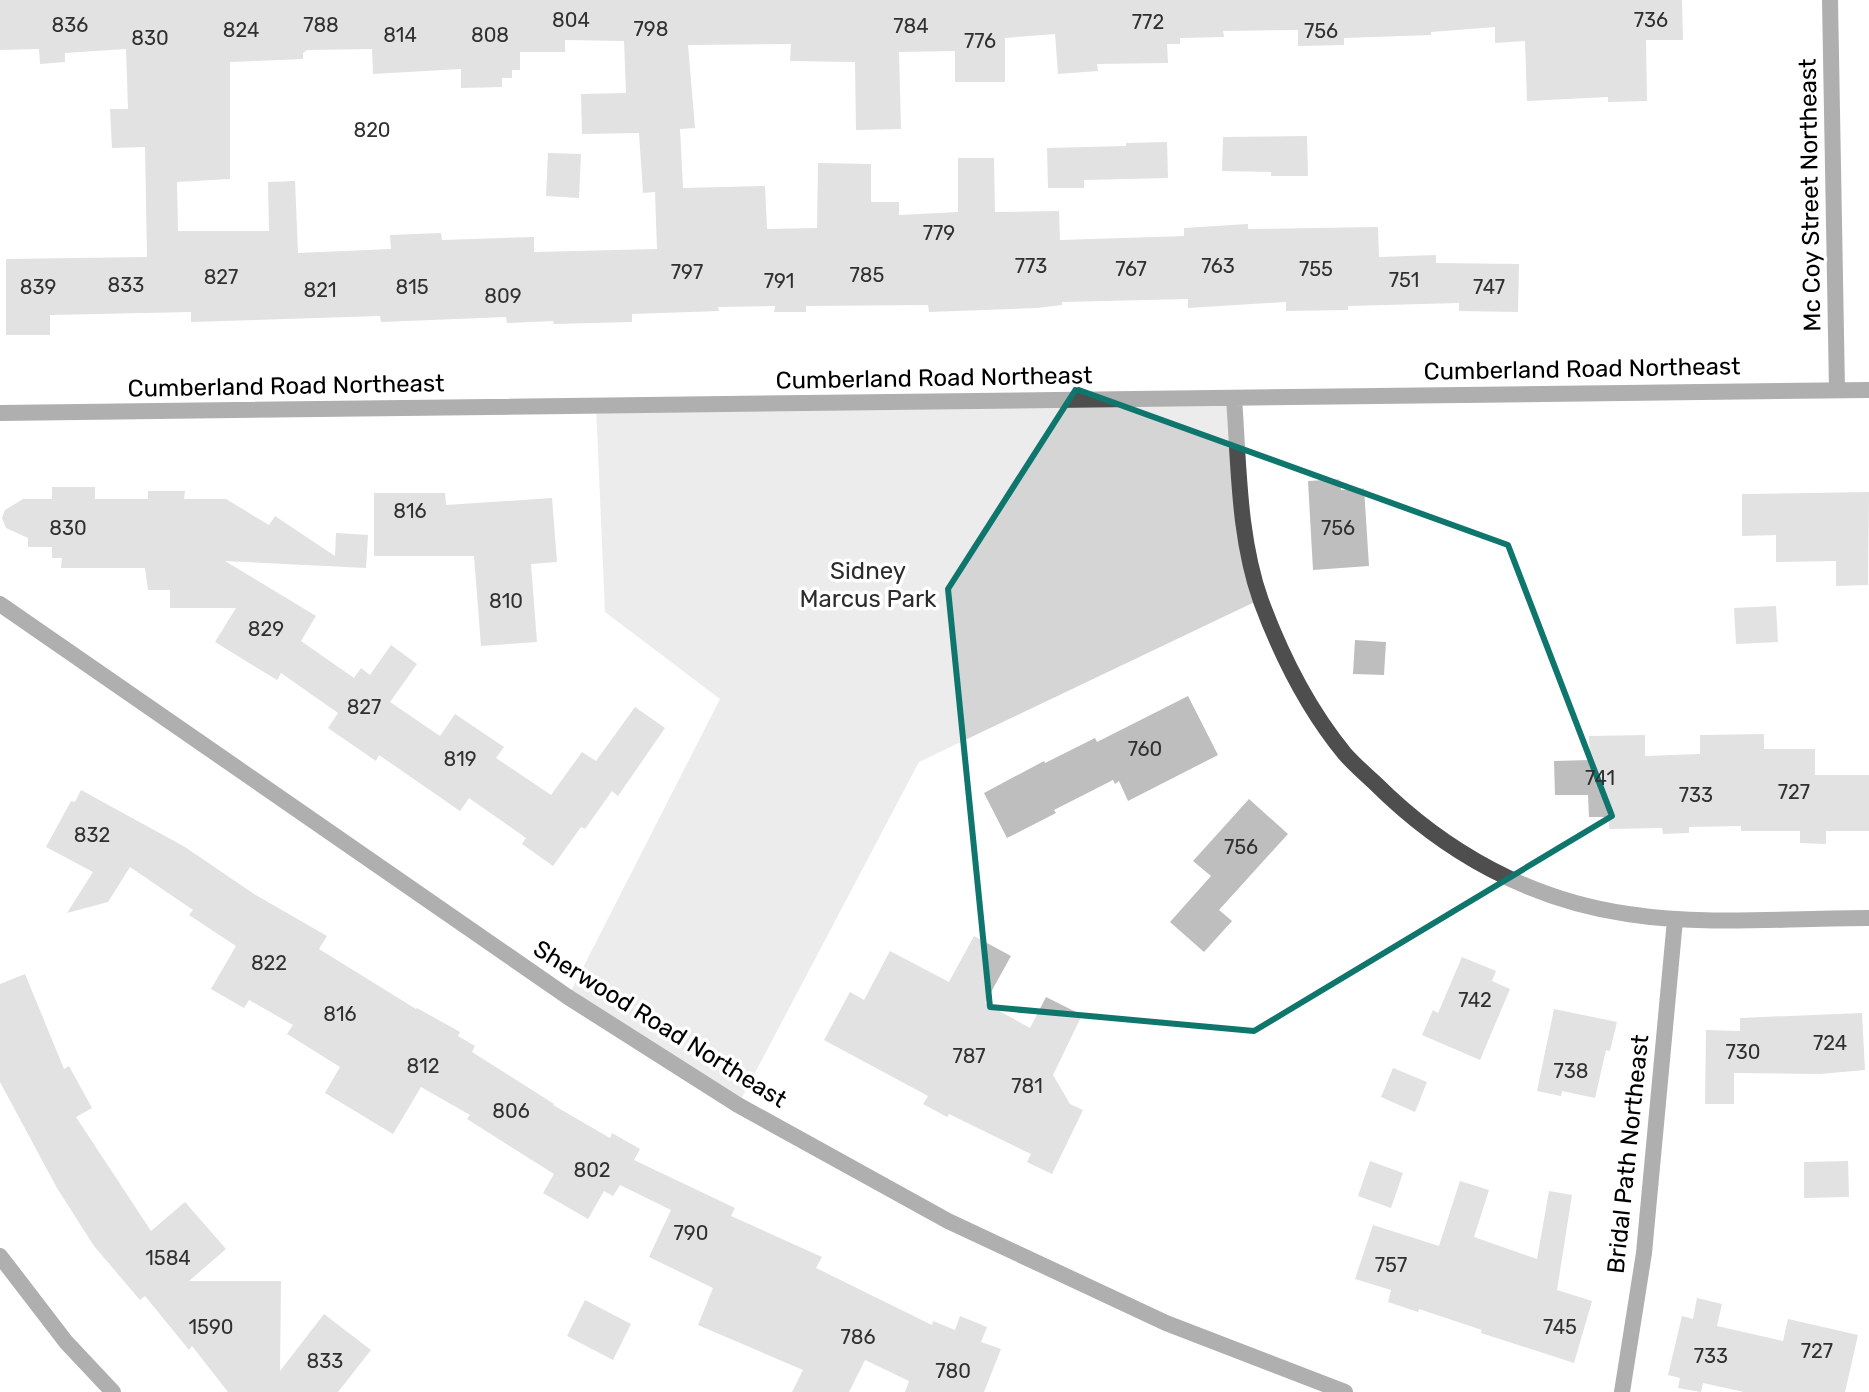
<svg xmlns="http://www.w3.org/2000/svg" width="1869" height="1392" viewBox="0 0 1869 1392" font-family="Rubik,sans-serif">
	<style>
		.green { fill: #d5d5d5 }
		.building { fill: #bebebe; fill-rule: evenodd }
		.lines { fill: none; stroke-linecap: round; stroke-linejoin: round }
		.minor { stroke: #4e4e4e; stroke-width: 16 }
		.marked { fill: none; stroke: #0f766e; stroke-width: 6; stroke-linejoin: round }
		.labels { text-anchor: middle; stroke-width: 7; stroke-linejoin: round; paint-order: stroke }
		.number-label { font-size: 20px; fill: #303030 }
		.street-label { font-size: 24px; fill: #000; stroke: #fff }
		.park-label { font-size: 24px; fill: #2c2c2c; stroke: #fff }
	</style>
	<rect width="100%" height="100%" fill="#fff"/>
	<path class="green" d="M1234,398L1261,599L919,762L738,1105L568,997L720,699L605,612L596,406Z"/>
	<path class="building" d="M0,0H1682L1683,40H1646L1647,101L1608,102V97L1527,101L1525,41L1495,43V27L1431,32V35L1344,38V45L1298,46V30L1223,31L1224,37L1180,38V44H1167L1168,63L1097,64L1098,71L1058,74L1055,34L1005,38V82H955V51L899,52L901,129L856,130L855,62L790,61L791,44L688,45L695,128L680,129L683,188L765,186L767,229L817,228L818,163L871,164V202H899V215L958,212V158H994L995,212L1059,211L1060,240L1184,236V228L1248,224V229L1378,227L1379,257L1436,255V263L1519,264L1518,312L1459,311V303L1348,306V310L1286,311V302L1188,308V299L1062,302V305L1037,308L929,312L928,305L806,306V312H774L775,306L718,307L719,311L632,314V322L554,324L553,321L507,323L506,317L381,322L380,316L191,322V312L50,315V335H6V259L147,257L145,147L112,148L110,109H128L126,49L65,53V62L40,64L39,49L0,50ZM565,40L624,41L626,93L581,94L582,134L639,133L643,193L655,192L657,249L534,252V237L442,240L441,233L390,235L391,249L298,253L295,181L268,182L269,231H178L177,182L230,179V62L303,59V53L307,50L372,49L373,74L461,69V88L502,87V78H512V70H520V52H565Z
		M1307,136L1308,176H1271V172L1222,171L1223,137Z
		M1167,142L1168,178L1084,180V188H1048L1047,148L1126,146V143Z
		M548,153L581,154L579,198L546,196Z
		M1340,479L1341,490L1364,488L1369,566L1313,570L1308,481Z
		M52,487H95V499H148V491H185L184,499H226L269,525L275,516L335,556L336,533L368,535L366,568L225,561L316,616L301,641L354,678L361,668L370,675L391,645L417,664L390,702L440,736L455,714L504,747L496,758L551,795L582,752L596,761L635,707L665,728L618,796L612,791L585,829L581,827L553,866L522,844L526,838L469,798L460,811L379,755L376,761L328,728L338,713L281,673L277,680L215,642L236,608H170V590H148L145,568H61L62,558H52V547H28V538L6,528L2,518L5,510L23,499H52Z
		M1869,492L1868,585L1836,586V561L1776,562V535L1742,536V494Z
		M374,493H445L446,505L552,498L557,562L531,564L537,642L481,646L474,556H374Z
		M1776,606L1778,642L1736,644L1734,608Z
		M1355,640L1386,642L1384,675L1353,674Z
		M1188,696L1218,755L1128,801L1119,781L1115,784L1113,780L1054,810L1056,813L1007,838L984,793L1044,761L1045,763L1095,738L1097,742Z
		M1764,734V749H1815V775H1869V831H1826V844L1800,843V831H1741V826L1689,827V833L1663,834L1662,828L1609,829V817H1589L1588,795H1555L1554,761L1590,760L1589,736L1645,735V756L1700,754V735Z
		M81,790L185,847L254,894L327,936L319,949L416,1009L417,1008L460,1032L458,1036L475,1046L472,1052L554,1104L553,1105L610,1138L612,1133L640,1149L634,1160L735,1208L731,1216L822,1257L816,1268L932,1325L933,1321L955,1330L960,1316L987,1327L981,1342L1001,1349L984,1392H905L909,1381L865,1360L849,1392H792L803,1370L698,1325L713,1288L649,1257L671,1210L620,1185L613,1196L604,1191L588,1219L543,1193L554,1174L467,1119L470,1115L421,1087L393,1134L325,1093L340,1067L287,1034L293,1025L249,1000L244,1008L211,989L236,946L189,915L193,910L130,867L108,902L67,913L93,872L46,847L71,801L75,802Z
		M1249,799L1288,834L1219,910L1232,921L1204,952L1170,922L1211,876L1193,861Z
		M974,936L1011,956L985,1003L1030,1028L1046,997L1082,1015L1053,1075L1070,1104L1083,1110L1052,1174L1027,1162L1031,1154L949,1114L947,1117L923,1104L928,1096L824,1040L850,992L864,1000L890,951L949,982Z
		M1462,957L1496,971L1492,981L1510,989L1480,1060L1422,1035L1433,1010L1438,1013Z
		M25,974L64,1069L69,1066L92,1108L76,1117L151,1231L185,1202L226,1249L189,1281H281L280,1371L324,1314L371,1350L338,1392H228L192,1346L189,1350L145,1296L140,1300L94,1246L57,1188L0,1082V984Z
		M1554,1009L1617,1022L1610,1051L1606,1050L1595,1098L1562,1091L1561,1096L1537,1091Z
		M1862,1013L1865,1070L1820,1074L1734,1073V1104H1705L1706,1030L1740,1031V1018Z
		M1393,1068L1427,1082L1415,1112L1381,1097Z
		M1370,1161L1403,1173L1391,1208L1358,1196Z
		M1848,1161L1849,1197L1804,1198V1162Z
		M1460,1181L1489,1190L1474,1237L1537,1259L1549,1191L1572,1195L1557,1290L1592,1301L1574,1363L1481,1333L1482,1330L1419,1309L1418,1312L1388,1302L1391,1290L1355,1279L1373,1225L1439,1246Z
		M1697,1298L1722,1304L1717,1326L1783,1341L1788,1319L1858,1335L1845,1392H1744L1703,1383L1701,1392L1678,1388L1680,1378L1668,1375L1682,1316L1693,1319Z
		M585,1300L631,1324L613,1360L567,1336Z"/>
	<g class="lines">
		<path class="minor" d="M1830,0L1837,390
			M1234,398C1239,465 1238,536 1261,601C1281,655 1308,709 1345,754C1354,764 1365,774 1375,783C1444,852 1530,900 1628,914C1705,926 1790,918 1869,918
			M0,413L1869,390
			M0,604L568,997L738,1105L948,1221L1166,1323L1345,1392
			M0,1256L66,1342L113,1392
			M1622,1392L1644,1253L1675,920"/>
	</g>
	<path d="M0 0H1869V1392H0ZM1076,389L1508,545L1612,816L1254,1031L990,1007L948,589Z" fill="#fff" fill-opacity=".55" fill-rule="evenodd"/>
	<path class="marked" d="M1076,389L1508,545L1612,816L1254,1031L990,1007L948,589Z"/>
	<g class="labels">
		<g class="number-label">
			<text x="571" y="27">804</text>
			<text x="1651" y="27">736</text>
			<text x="1148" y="29">772</text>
			<text x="70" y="32">836</text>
			<text x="321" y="32">788</text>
			<text x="911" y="33">784</text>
			<text x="651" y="36">798</text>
			<text x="241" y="37">824</text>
			<text x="1321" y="38">756</text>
			<text x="400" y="42">814</text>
			<text x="490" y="42">808</text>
			<text x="150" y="45">830</text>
			<text x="980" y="48">776</text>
			<text x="372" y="137">820</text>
			<text x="939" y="240">779</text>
			<text x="1031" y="273">773</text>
			<text x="1218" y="273">763</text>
			<text x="1131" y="276">767</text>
			<text x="1316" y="276">755</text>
			<text x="687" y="279">797</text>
			<text x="867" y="282">785</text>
			<text x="221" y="284">827</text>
			<text x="1404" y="287">751</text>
			<text x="779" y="288">791</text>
			<text x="126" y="292">833</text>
			<text x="38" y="294">839</text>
			<text x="412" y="294">815</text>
			<text x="1489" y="294">747</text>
			<text x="320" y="297">821</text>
			<text x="503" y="303">809</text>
			<text x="410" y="518">816</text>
			<text x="68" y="535">830</text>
			<text x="1338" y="535">756</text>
			<text x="506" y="608">810</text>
			<text x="266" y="636">829</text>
			<text x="364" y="714">827</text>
			<text x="1145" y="756">760</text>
			<text x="460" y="766">819</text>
			<text x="1600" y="785">741</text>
			<text x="1794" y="799">727</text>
			<text x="1696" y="802">733</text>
			<text x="92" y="842">832</text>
			<text x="1241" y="854">756</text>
			<text x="269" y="970">822</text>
			<text x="1475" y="1007">742</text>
			<text x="340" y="1021">816</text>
			<text x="1830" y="1050">724</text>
			<text x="1743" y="1059">730</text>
			<text x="969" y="1063">787</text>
			<text x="423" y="1073">812</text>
			<text x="1571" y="1078">738</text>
			<text x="1027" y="1093">781</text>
			<text x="511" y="1118">806</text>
			<text x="592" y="1177">802</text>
			<text x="691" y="1240">790</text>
			<text x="168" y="1265">1584</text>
			<text x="1391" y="1272">757</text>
			<text x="211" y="1334">1590</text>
			<text x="1560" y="1334">745</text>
			<text x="858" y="1344">786</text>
			<text x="1817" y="1358">727</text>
			<text x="1711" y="1363">733</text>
			<text x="325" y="1368">833</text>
			<text x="953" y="1378">780</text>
		</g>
		<g class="street-label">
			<text transform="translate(1810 195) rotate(-91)" y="8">Mc Coy Street Northeast</text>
			<text transform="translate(1582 369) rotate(-1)" y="8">Cumberland Road Northeast</text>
			<text transform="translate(934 378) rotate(-1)" y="8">Cumberland Road Northeast</text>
			<text transform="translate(286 386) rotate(-1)" y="8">Cumberland Road Northeast</text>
			<text transform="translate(660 1024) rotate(32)" y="8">Sherwood Road Northeast</text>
			<text transform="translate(1628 1154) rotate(-84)" y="8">Bridal Path Northeast</text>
		</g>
		<g class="park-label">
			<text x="868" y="579">Sidney<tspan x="868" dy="28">Marcus Park</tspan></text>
		</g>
	</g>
</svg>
